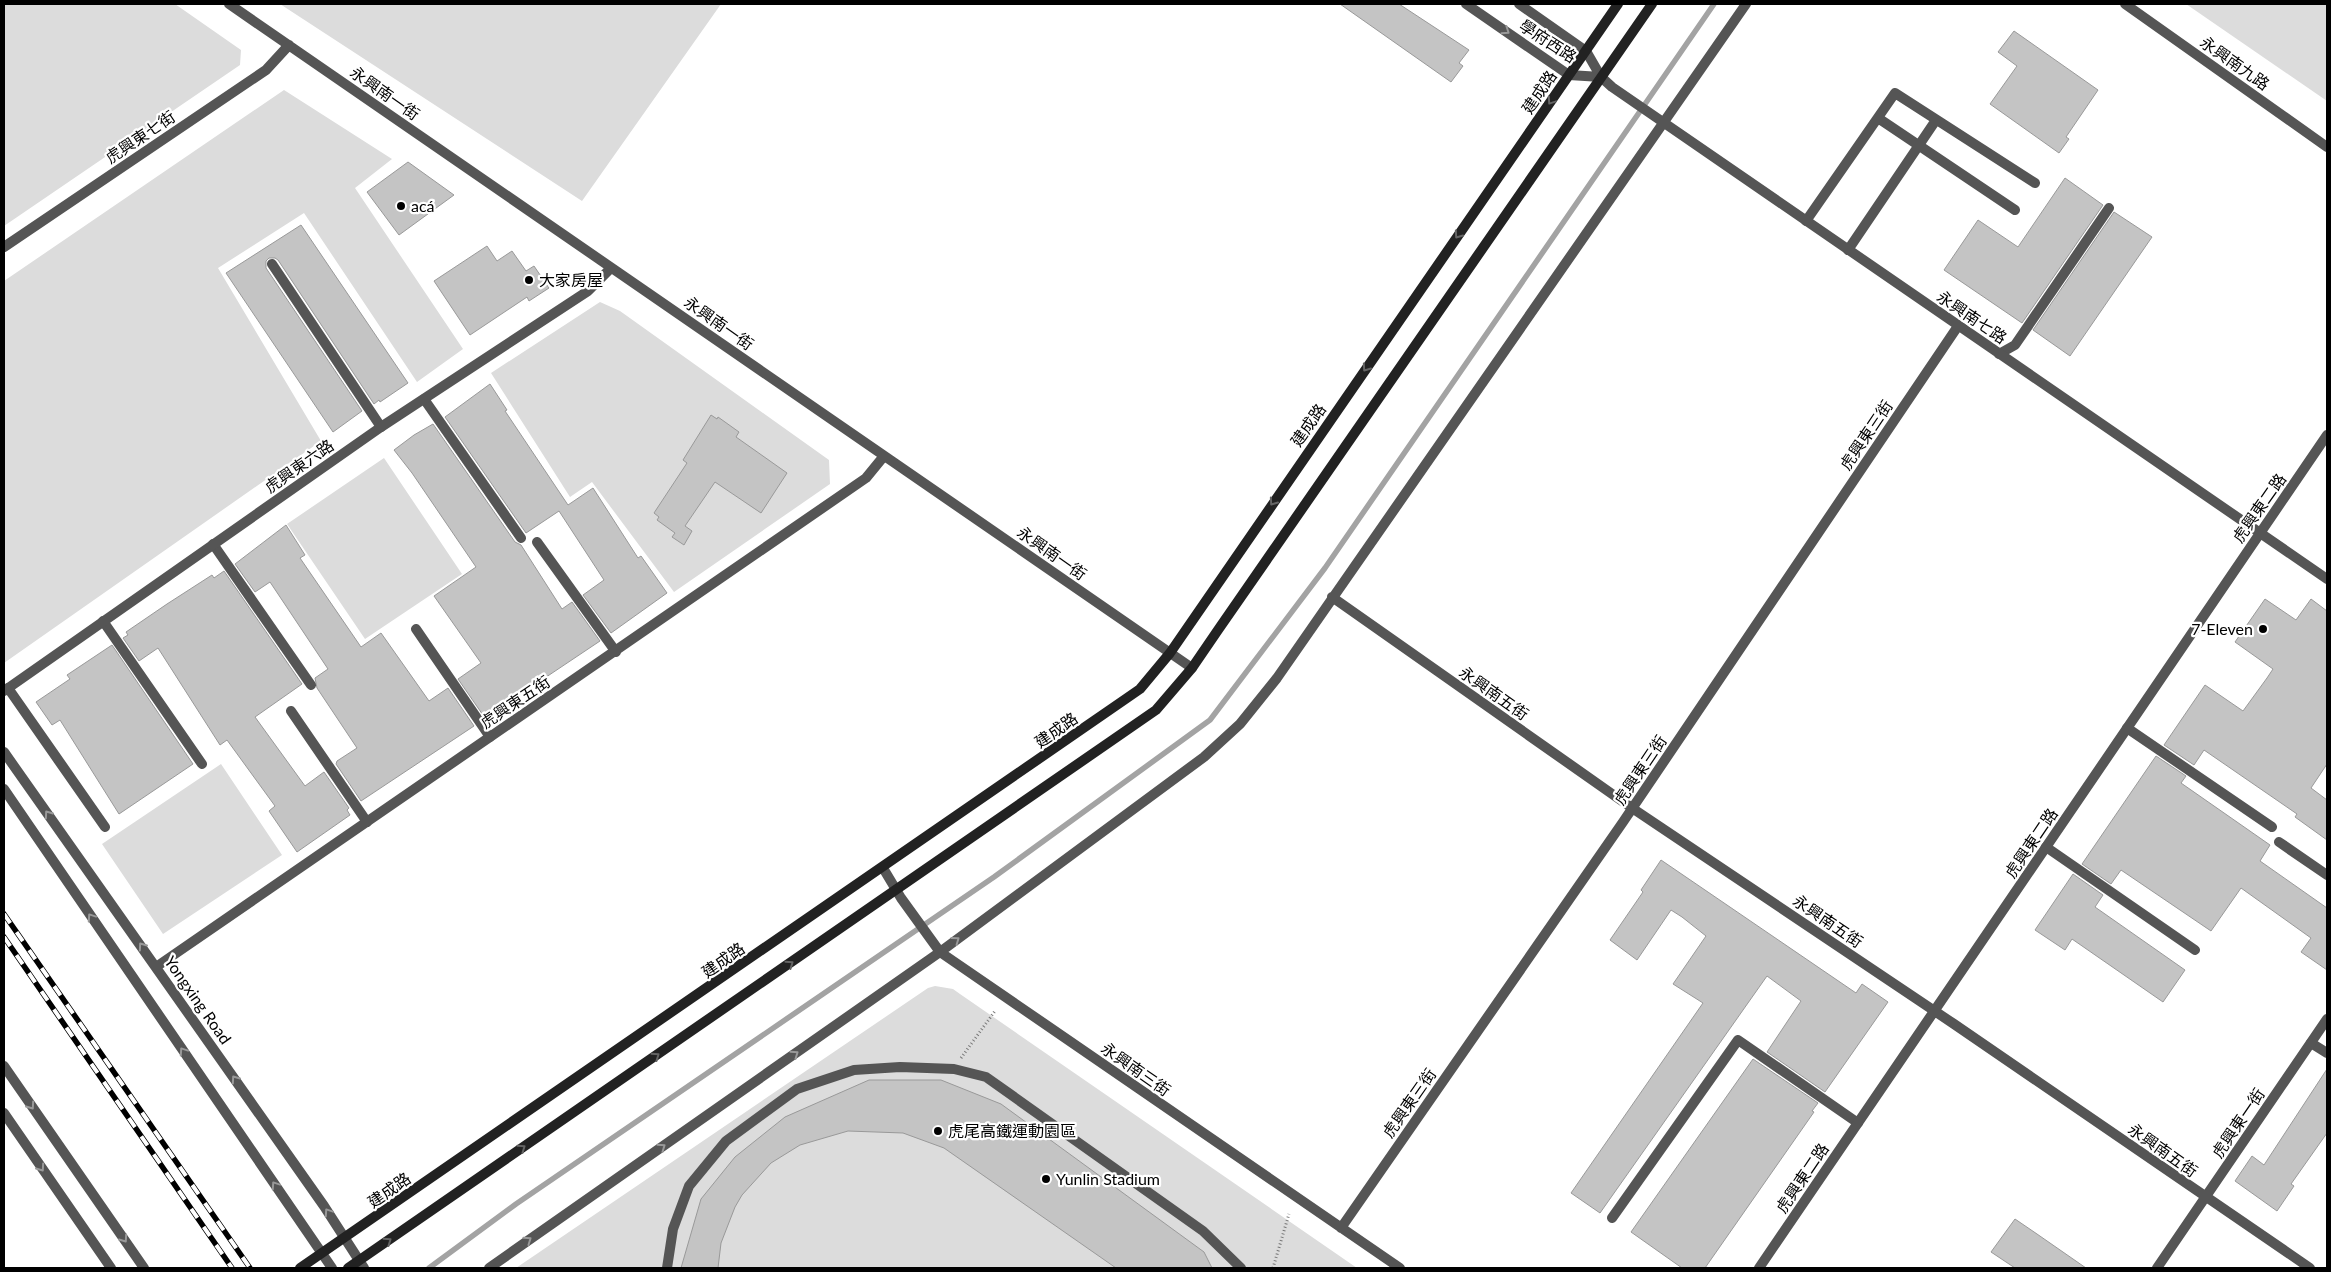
<svg xmlns="http://www.w3.org/2000/svg" width="2331" height="1272" viewBox="0 0 2331 1272" font-family="Lato,'Noto Sans TC',sans-serif">
	<style>
		.green { fill: #dcdcdc }
		.lines { fill: none; stroke-linecap: round; stroke-linejoin: round }
		.stream { stroke: #a3a3a3; stroke-width: 5.5 }
		.building { fill: #c4c4c4; stroke: #999 }
		.path { stroke: #777; stroke-width: 3; stroke-dasharray: 1 2.5; stroke-linecap: butt }
		.lane { stroke: #555; stroke-width: 10 }
		.street { stroke: #555; stroke-width: 10 }
		.secondary { stroke: #222; stroke-width: 10 }
		.rail-casing { stroke: #000; stroke-width: 5.5 }
		.rail { stroke: #fff; stroke-width: 4; stroke-dasharray: 11; stroke-linecap: butt }
		.oneway { stroke: #999 }
		.oneway2 { stroke: #646464 }
		.poi-dot { fill: #000; stroke: #fff; stroke-width: 2 }
		.labels { text-anchor: middle; stroke-width: 4.5; stroke-linejoin: round; paint-order: stroke }
		.street-label { font-size: 16px; fill: #000; stroke: #fff }
		.poi-label { font-size: 16px; fill: #000; stroke: #fff; text-anchor: start }
	</style>
	<rect width="100%" height="100%" fill="#fff"/>
	<path class="green" d="M4,4H175L241,50L240,65L4,226Z
		M280,4H721L582,201Z
		M2186,4H2327V101Z
		M284,90L392,159L355,188L463,349L417,382L304,213L218,268L321,441L4,663V281Z
		M600,302L620,311L829,460L830,484L674,592L592,482L570,497L491,373Z
		M384,458L462,574L365,639L287,524Z
		M221,764L282,855L163,934L102,844Z
		M935,986L953,989L960,994L1357,1268H516L928,988Z"/>
	<g class="lines">
		<path class="stream" d="M429,1268L516,1204L994,877L1210,720L1325,568L1714,4"/>
	</g>
	<path class="building" d="M1340,4H1399L1469,50L1459,63L1463,66L1451,82Z
		M2014,31L2098,90L2066,137L2069,139L2059,153L1990,104L2017,66L1998,52Z
		M408,162L454,195L399,235L367,192Z
		M2065,178L2103,205L2022,323L1944,270L1978,220L2018,247Z
		M2114,212L2152,237L2070,356L2033,330Z
		M301,225L408,383L380,402L379,400L374,404L278,260L275,258H269L266,261V268L362,411L333,432L226,273Z
		M487,246L497,261L512,251L526,271L534,266L549,288L529,301L527,297L470,335L434,281Z
		M490,384L507,410L505,411L568,505L593,488L638,558L641,556L667,593L611,633L583,595L604,580L559,511L526,533L445,417Z
		M711,415L717,419L718,417L739,432L736,437L787,473L761,513L715,482L685,526L692,531L684,545L672,537L675,533L657,520L659,517L654,513L687,463L683,460Z
		M433,424L515,542L521,545L562,609L572,602L600,641L485,718L458,679L481,663L434,596L476,567L412,473L394,450L414,435Z
		M286,525L305,555L300,558L361,647L381,633L429,701L448,688L474,726L361,801L336,764L337,761L357,748L317,688L315,678L328,669L270,582L255,592L235,564Z
		M224,571L302,684L255,717L305,786L324,772L349,808L347,810L350,815L297,852L269,811L275,806L227,740L220,745L158,648L139,661L123,638L128,635L126,632L167,604L212,575L214,578Z
		M2265,599L2296,620L2311,599L2327,611V764L2311,788L2327,800V840L2295,817L2297,814L2204,750L2194,765L2164,745L2205,685L2243,711L2267,678L2273,669L2235,642Z
		M112,645L193,764L119,814L60,720L52,725L36,702L70,679L67,675Z
		M2156,756L2186,776L2181,783L2270,845L2260,861L2327,908V970L2301,952L2311,938L2241,888L2211,931L2121,870L2111,884L2082,864Z
		M1661,860L1856,993L1862,984L1888,1002L1825,1092L1767,1052L1801,1001L1767,976L1600,1213L1571,1193L1703,1003L1673,984L1706,936L1682,917L1671,910L1637,960L1610,940L1643,892L1641,890Z
		M2073,874L2103,895L2095,907L2185,970L2163,1002L2072,939L2065,950L2035,930Z
		M1753,1059L1818,1103L1812,1111L1814,1112L1705,1268H1682L1631,1232Z
		M2327,1069V1133L2291,1184L2294,1186L2277,1211L2235,1181L2252,1156L2264,1165Z
		M869,1080H941L1001,1104L1204,1252L1212,1268H1116L944,1148L903,1133L848,1131L800,1145L771,1163L742,1195L735,1207L721,1243L718,1268H681L701,1199L735,1157L785,1117Z
		M2015,1219L2037,1234L2086,1268H2015L1991,1252Z"/>
	<g class="lines">
		<path class="path" d="M961,1058L995,1011
			M1273,1268L1289,1214"/>
		<path class="lane" d="M1878,118L2015,210
			M1806,221L1895,93L2035,183
			M1848,250L1936,120
			M272,264L381,427
			M1999,354L2015,345L2109,208
			M424,399L521,538
			M537,542L616,652
			M213,544L311,685
			M103,621L202,764
			M416,629L490,737
			M8,688L105,827
			M291,711L367,822
			M2127,728L2272,827
			M2279,842L2327,875
			M2046,847L2195,950
			M2311,1043L2327,1053
			M1612,1218L1738,1040L1858,1123"/>
		<path class="street" d="M229,4L1192,668
			M1466,4L1569,75L1601,77
			M1519,4L1586,51L1601,77L1612,87L2327,579
			M2125,4L2327,147
			M4,247L266,70L289,45
			M1332,597L1632,808L1954,1024L2310,1268
			M4,691L381,427L588,291L611,268
			M4,752L324,1206L364,1268
			M4,789L332,1268
			M883,868L901,898L940,952L1400,1268
			M156,967L866,478L884,456
			M4,1066L144,1268
			M4,1113L111,1268
			M1341,1228L1623,822L1958,326
			M489,1268L940,952L1204,757L1240,724L1277,678L1746,4
			M667,1268L673,1229L689,1186L726,1141L797,1089L854,1070L900,1067L954,1069L986,1077L1203,1231L1241,1268
			M1759,1268L2327,435
			M2157,1268L2327,1019"/>
		<path class="secondary" d="M300,1268L1127,698L1140,689L1170,653L1618,4
			M348,1268L1156,710L1192,668L1218,630L1652,4"/>
		<defs>
			<path id="rail" d="M4,914L250,1268
				M4,937L232,1268"/>
		</defs>
		<use href="#rail" class="rail-casing"/>
		<use href="#rail" class="rail"/>
	</g>
	<defs><path id="oneway-chevron" d="M-2-3.5L2.5 0L-2 3.5" fill="none" stroke-width="1.6" stroke-linecap="round" stroke-linejoin="round" transform="scale(1.25)"/></defs>
	<g class="oneway">
		<use href="#oneway-chevron" transform="translate(1506 31) rotate(34)"/>
		<use href="#oneway-chevron" transform="translate(48 814) rotate(-125)"/>
		<use href="#oneway-chevron" transform="translate(91 917) rotate(-124)"/>
		<use href="#oneway-chevron" transform="translate(956 940) rotate(-36)"/>
		<use href="#oneway-chevron" transform="translate(142 946) rotate(-125)"/>
		<use href="#oneway-chevron" transform="translate(183 1051) rotate(-124)"/>
		<use href="#oneway-chevron" transform="translate(795 1054) rotate(-35)"/>
		<use href="#oneway-chevron" transform="translate(235 1079) rotate(-125)"/>
		<use href="#oneway-chevron" transform="translate(31 1106) rotate(55)"/>
		<use href="#oneway-chevron" transform="translate(662 1147) rotate(-35)"/>
		<use href="#oneway-chevron" transform="translate(41 1168) rotate(55)"/>
		<use href="#oneway-chevron" transform="translate(275 1185) rotate(-124)"/>
		<use href="#oneway-chevron" transform="translate(328 1212) rotate(-124)"/>
		<use href="#oneway-chevron" transform="translate(124 1239) rotate(55)"/>
		<use href="#oneway-chevron" transform="translate(528 1240) rotate(-35)"/>
	</g>
	<g class="oneway2">
		<use href="#oneway-chevron" transform="translate(1551 101) rotate(124)"/>
		<use href="#oneway-chevron" transform="translate(1458 235) rotate(125)"/>
		<use href="#oneway-chevron" transform="translate(1366 368) rotate(125)"/>
		<use href="#oneway-chevron" transform="translate(1273 502) rotate(125)"/>
		<use href="#oneway-chevron" transform="translate(790 964) rotate(-35)"/>
		<use href="#oneway-chevron" transform="translate(656 1056) rotate(-35)"/>
		<use href="#oneway-chevron" transform="translate(522 1148) rotate(-35)"/>
		<use href="#oneway-chevron" transform="translate(388 1241) rotate(-35)"/>
	</g>
	<g class="poi-dot">
		<circle cx="401" cy="206" r="5"/>
		<circle cx="529" cy="280" r="5"/>
		<circle cx="2263" cy="629" r="5"/>
		<circle cx="938" cy="1131" r="5"/>
		<circle cx="1046" cy="1179" r="5"/>
	</g>
	<g class="labels">
		<g class="street-label">
			<text transform="translate(1548 41) rotate(33)" y="6">學府西路</text>
			<text transform="translate(2235 63) rotate(35)" y="6">永興南九路</text>
			<text transform="translate(1539 92) rotate(-56)" y="6">建成路</text>
			<text transform="translate(385 93) rotate(35)" y="6">永興南一街</text>
			<text transform="translate(140 137) rotate(-34)" y="6">虎興東七街</text>
			<text transform="translate(1972 317) rotate(34)" y="6">永興南七路</text>
			<text transform="translate(719 323) rotate(35)" y="6">永興南一街</text>
			<text transform="translate(1308 425) rotate(-55)" y="6">建成路</text>
			<text transform="translate(1866 435) rotate(-56)" y="6">虎興東三街</text>
			<text transform="translate(299 466) rotate(-35)" y="6">虎興東六路</text>
			<text transform="translate(2259 508) rotate(-55)" y="6">虎興東二路</text>
			<text transform="translate(1052 553) rotate(35)" y="6">永興南一街</text>
			<text transform="translate(1494 693) rotate(35)" y="6">永興南五街</text>
			<text transform="translate(515 702) rotate(-34)" y="6">虎興東五街</text>
			<text transform="translate(1056 730) rotate(-35)" y="6">建成路</text>
			<text transform="translate(1640 770) rotate(-56)" y="6">虎興東三街</text>
			<text transform="translate(2031 843) rotate(-56)" y="6">虎興東二路</text>
			<text transform="translate(1828 921) rotate(34)" y="6">永興南五街</text>
			<text transform="translate(723 960) rotate(-35)" y="6">建成路</text>
			<text transform="translate(198 1000) rotate(55)" y="6">Yongxing Road</text>
			<text transform="translate(1136 1069) rotate(35)" y="6">永興南三街</text>
			<text transform="translate(1409 1103) rotate(-55)" y="6">虎興東三街</text>
			<text transform="translate(2238 1123) rotate(-56)" y="6">虎興東一街</text>
			<text transform="translate(2163 1150) rotate(35)" y="6">永興南五街</text>
			<text transform="translate(1802 1178) rotate(-56)" y="6">虎興東二路</text>
			<text transform="translate(389 1190) rotate(-35)" y="6">建成路</text>
		</g>
		<g class="poi-label">
			<text x="411" y="212">acá</text>
			<text x="539" y="286">大家房屋</text>
			<text x="2253" y="635" text-anchor="end">7-Eleven</text>
			<text x="948" y="1137">虎尾高鐵運動園區</text>
			<text x="1056" y="1185">Yunlin Stadium</text>
		</g>
	</g>
	<rect width="2331" height="1272" fill="none" stroke="#000000" stroke-width="10"/>
</svg>
